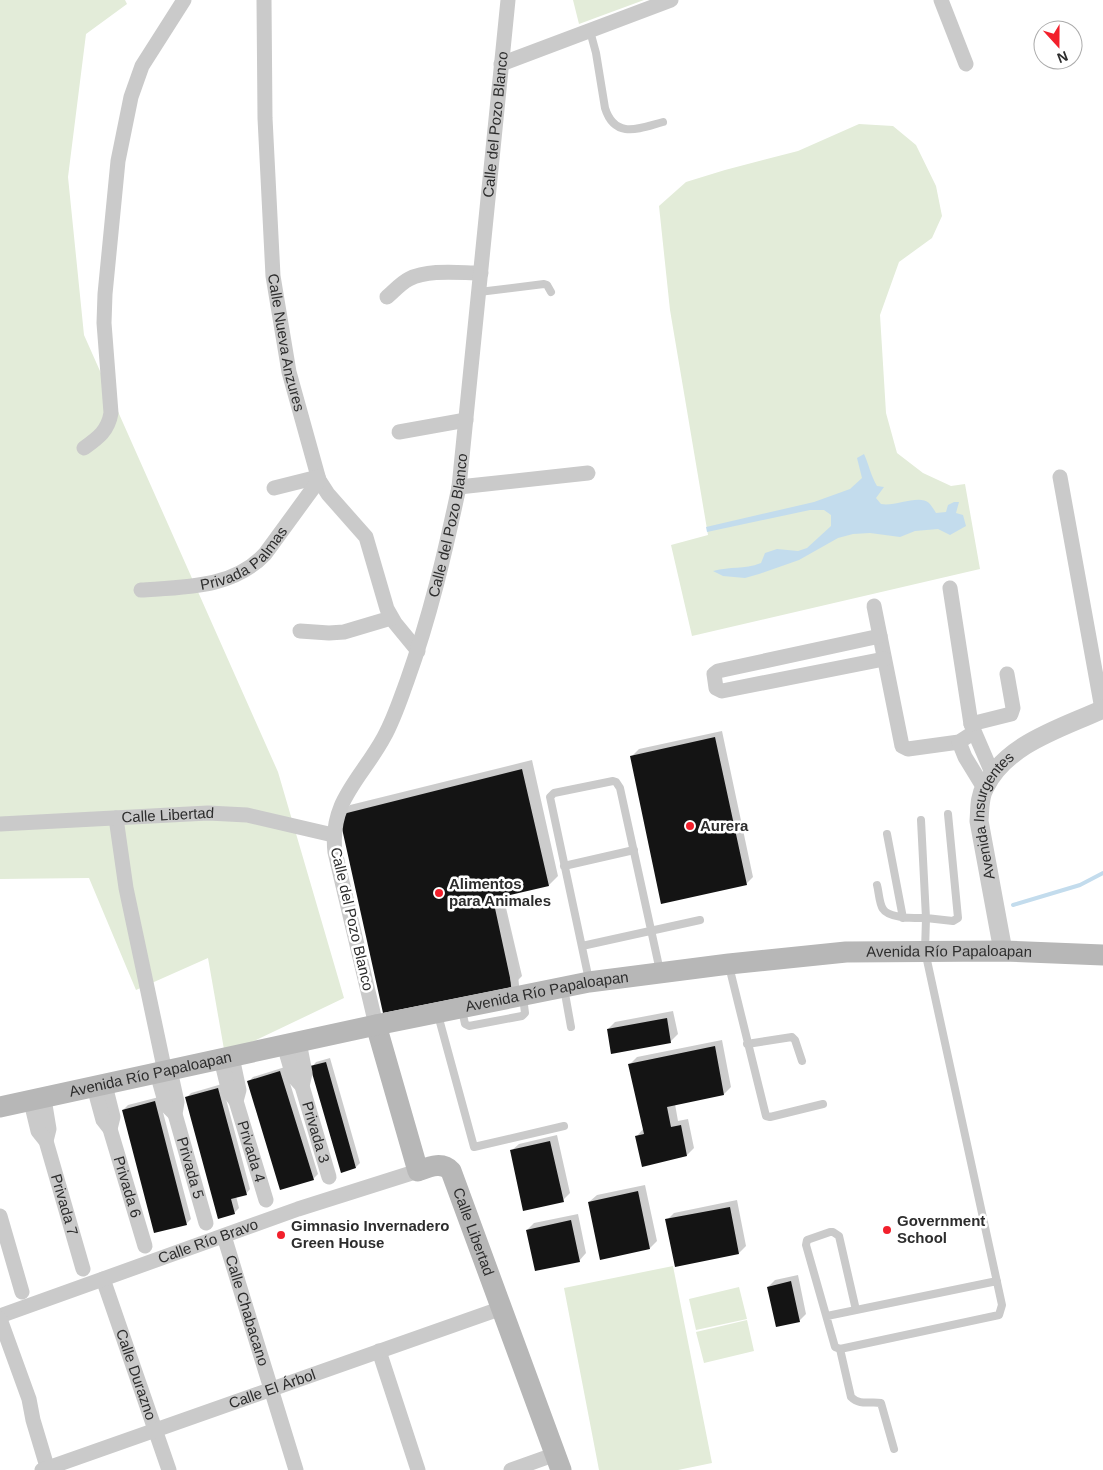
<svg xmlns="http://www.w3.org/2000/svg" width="1103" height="1470" viewBox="0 0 1103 1470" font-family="Arial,sans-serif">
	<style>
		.green { fill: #e3ecd9 }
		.water { fill: #c3dced }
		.shadow { fill: #0003 }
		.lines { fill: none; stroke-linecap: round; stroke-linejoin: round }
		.stream { stroke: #c3dced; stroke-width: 4 }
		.building { fill: #141414 }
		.service { stroke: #cacaca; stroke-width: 8 }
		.minor { stroke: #cacaca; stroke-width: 15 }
		.tertiary { stroke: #cacaca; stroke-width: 19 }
		.secondary { stroke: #b7b7b7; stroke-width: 21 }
		.poi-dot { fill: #f2202c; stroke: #fff; stroke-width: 2 }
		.labels { text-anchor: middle; stroke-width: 5; stroke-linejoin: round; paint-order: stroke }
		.street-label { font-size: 15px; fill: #2d2d2d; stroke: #fff }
		.poi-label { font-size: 15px; font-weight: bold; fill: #2d2d2d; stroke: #fff; text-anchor: start }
	</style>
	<rect width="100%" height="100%" fill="#fff"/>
	<path class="green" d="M0,0H125L127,4L86,34L68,177L84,335L278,772L344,998L225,1055L208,958L136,990L89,878L0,879Z
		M573,0H644L579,24Z
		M859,124L893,126L916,145L936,186L942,216L932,238L899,262L880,315L886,413L897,453L923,473L951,486L965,484L980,569L692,636L671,545L708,535L670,310L659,206L686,182L725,170L798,151Z
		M673,1266L712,1463L678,1470H599L564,1288Z
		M739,1287L747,1319L696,1330L689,1299Z
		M747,1320L754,1351L704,1363L696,1332Z"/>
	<path class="water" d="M864,454C869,465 871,476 877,486L884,487L876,498L881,504C895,507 919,494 929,503C932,506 934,510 936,513L946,512L948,505L954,502H959L956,513L963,515L966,526L950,535L938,529L915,531L900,537L870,533L853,534L838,538L799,560L759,574L745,578L723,576L713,571C731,566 743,570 761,563L765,553L777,549L798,551L807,548L831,526V515L824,510H810L707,532L706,527L814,502L850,489L862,478L857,458Z"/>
	<path class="shadow" d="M722,731L753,877L746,884L632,756L639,749Z
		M532,760L558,876L549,885L503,895L522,976L512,986L341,815L350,805Z
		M673,1011L678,1034L670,1042L608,1029L615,1022Z
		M722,1040L731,1087L724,1094L675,1104L678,1121L688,1119L694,1148L687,1155L637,1136L644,1128L630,1064L637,1057Z
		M330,1058L360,1163L356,1167L312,1067L316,1062Z
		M285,1067L318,1174L313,1179L248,1082L253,1077Z
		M222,1084L250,1189L246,1194L236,1196L239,1208L234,1213L187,1097L191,1093Z
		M159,1097L191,1219L186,1224L123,1110L128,1105Z
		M557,1135L570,1193L563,1200L511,1151L519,1144Z
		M645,1185L657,1241L650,1248L589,1202L597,1195Z
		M737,1200L746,1246L739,1253L676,1265L667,1220L674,1213Z
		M578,1214L586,1253L579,1261L527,1230L534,1223Z
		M798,1275L806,1314L799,1321L768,1287L775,1280Z"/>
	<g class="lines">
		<path class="stream" d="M1013,905L1080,885L1103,873"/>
	</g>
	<path class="building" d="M715,737L747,885L661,904L630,756Z
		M522,769L549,886L493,899L512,987L383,1013L339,815Z
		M667,1018L671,1043L611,1054L607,1029Z
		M715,1046L724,1095L667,1107L671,1127L681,1125L687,1156L642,1167L635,1136L644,1134L628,1064Z
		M326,1062L356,1168L341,1173L310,1066Z
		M280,1071L314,1180L280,1190L247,1081Z
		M218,1088L247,1195L231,1199L235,1214L218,1219L185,1097Z
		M155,1101L187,1225L154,1233L122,1110Z
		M550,1141L564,1202L523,1211L510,1150Z
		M638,1191L650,1249L600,1260L588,1202Z
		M730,1207L739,1254L675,1267L665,1219Z
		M571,1220L580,1262L535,1271L526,1230Z
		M791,1281L800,1322L776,1327L767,1287Z"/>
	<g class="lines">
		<path class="service" d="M590,31L596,53L605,108C615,140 640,128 663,122
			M479,292L544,284L547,285L551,292
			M887,834L903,918
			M564,866L634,850
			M877,885C879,892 879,903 883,909C889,919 916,918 926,918L921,820
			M498,900L512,954L516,996
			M582,946L700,920
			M729,966L766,1116L770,1117L823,1104
			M589,980L550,797L554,793L613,781L616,782L620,788L660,971
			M564,988L571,1027
			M462,1010L465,1024L469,1026L522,1016L525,1013L523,997
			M438,1015L474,1147L564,1126
			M747,1044L792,1037L795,1040L802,1061
			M856,1310L839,1236L833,1232H830L807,1240L806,1245L835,1347L840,1349L851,1397C860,1406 870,1401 881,1403L894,1449
			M827,1316L997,1281
			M840,1349L999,1315L1002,1305L925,951L926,918L953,921L958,918L948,814"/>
		<g class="minor">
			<path id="s1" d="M264,0L265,118L273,276L289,372L319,480L328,494L366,537L387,609L395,623L418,651"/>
			<path d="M941,0L966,64"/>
			<path d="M501,64L671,0"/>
			<path d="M387,297C394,291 401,283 409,279C429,269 459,273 481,273"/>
			<path d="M399,432L466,420"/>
			<path d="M84,448C98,438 108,431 111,413L104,323L105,294L118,161L131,97L142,66L184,0"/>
			<path d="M1060,477L1102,709"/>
			<path d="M459,487L588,473"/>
			<path d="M274,488L318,477"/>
			<path d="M950,588L971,724L993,775"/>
			<path id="s2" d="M141,590C186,587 233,588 265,554L319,480"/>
			<path d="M874,606L902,746L908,749L959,742L973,733"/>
			<path d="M300,631L329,633L344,632L391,618"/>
			<path d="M880,636L718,671L714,674L716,688L722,691L884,659"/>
			<path d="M971,724L1011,714L1013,708L1007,674"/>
			<path d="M959,742L965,757L984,788"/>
			<path d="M116,818L126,888L165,1072"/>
			<path id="s3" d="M0,824L208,813L247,815L333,835"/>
			<path id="s4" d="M376,1025L335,852C329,801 362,778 384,737C394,719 400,700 407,681C430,617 445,553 459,487L508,0"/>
			<path d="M299,1042L305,1073L302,1086"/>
			<path id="s5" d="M284,1045L293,1076L302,1086L329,1177"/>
			<path d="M232,1057L239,1090L236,1101"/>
			<path id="s6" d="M221,1059L229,1092L236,1101L266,1200"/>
			<path id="s7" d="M170,1070L177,1102L175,1114L206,1223"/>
			<path d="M157,1073L166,1105L175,1114"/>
			<path d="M105,1085L113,1117L110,1129"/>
			<path id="s8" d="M94,1087L103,1120L110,1129L145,1246"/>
			<path d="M44,1099L49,1129L46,1141"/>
			<path id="s9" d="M31,1102L38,1131L46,1141L83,1269"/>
			<path d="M0,1216L22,1292"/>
			<path id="s10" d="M224,1236L296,1470"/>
			<path id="s11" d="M103,1279L169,1470"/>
			<path id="s12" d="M0,1316L298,1209L418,1171"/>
			<path d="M0,1319L29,1399L33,1420L48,1470"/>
			<path d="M379,1351L418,1470"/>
			<path id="s13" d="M42,1470L502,1308"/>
			<path d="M511,1470L556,1454"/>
		</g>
		<path class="tertiary" id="s14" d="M1003,951L979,821C980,809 979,797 985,787C1007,743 1062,728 1103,709"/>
		<g class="secondary">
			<path id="s15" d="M376,1025L418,1171C429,1167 442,1161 451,1171L561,1470"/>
			<path id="s16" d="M0,1107L376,1025L589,982L729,964L846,952L1003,951L1103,955"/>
		</g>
	</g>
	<g class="poi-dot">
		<circle cx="690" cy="826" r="5"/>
		<circle cx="439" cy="893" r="5"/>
		<circle cx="887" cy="1230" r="5"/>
		<circle cx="281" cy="1235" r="5"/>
	</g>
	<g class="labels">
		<g class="street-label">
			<text dy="5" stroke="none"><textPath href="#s4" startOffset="932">Calle del Pozo Blanco</textPath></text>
			<text dy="5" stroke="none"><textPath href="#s1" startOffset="344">Calle Nueva Anzures</textPath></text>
			<text dy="5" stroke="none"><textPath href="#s4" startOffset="528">Calle del Pozo Blanco</textPath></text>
			<text dy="5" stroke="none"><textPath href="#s2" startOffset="112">Privada Palmas</textPath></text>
			<text dy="5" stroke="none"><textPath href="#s3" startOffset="168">Calle Libertad</textPath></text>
			<text dy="5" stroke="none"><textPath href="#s14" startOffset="141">Avenida Insurgentes</textPath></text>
			<text transform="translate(352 919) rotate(77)" y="5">Calle del Pozo Blanco</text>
			<text dy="5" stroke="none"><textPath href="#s16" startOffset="964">Avenida Río Papaloapan</textPath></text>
			<text dy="5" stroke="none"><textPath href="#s16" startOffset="559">Avenida Río Papaloapan</textPath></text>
			<text dy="5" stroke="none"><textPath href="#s16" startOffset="154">Avenida Río Papaloapan</textPath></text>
			<text dy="5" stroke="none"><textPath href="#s5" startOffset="94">Privada 3</textPath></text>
			<text dy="5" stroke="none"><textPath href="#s6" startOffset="98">Privada 4</textPath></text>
			<text dy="5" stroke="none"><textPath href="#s7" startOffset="101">Privada 5</textPath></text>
			<text dy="5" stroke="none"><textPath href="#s8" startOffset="106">Privada 6</textPath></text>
			<text dy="5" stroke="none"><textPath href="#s9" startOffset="109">Privada 7</textPath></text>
			<text dy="5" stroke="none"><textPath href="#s15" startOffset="252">Calle Libertad</textPath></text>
			<text dy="5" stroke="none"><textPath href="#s12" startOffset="221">Calle Río Bravo</textPath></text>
			<text dy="5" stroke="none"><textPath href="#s10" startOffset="78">Calle Chabacano</textPath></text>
			<text dy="5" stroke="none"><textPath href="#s11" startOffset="101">Calle Durazno</textPath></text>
			<text dy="5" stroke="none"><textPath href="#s13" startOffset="244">Calle El Árbol</textPath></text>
		</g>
		<g class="poi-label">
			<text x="700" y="831">Aurera</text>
			<text x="449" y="889">Alimentos<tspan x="449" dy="17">para Animales</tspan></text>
			<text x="897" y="1226">Government<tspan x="897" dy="17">School</tspan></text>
			<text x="291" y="1231">Gimnasio Invernadero<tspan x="291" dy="17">Green House</tspan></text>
		</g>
	</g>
	<g transform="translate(1058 45) rotate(159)"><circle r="24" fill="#ffffff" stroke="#ababab"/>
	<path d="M0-4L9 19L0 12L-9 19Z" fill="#f2202c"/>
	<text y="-8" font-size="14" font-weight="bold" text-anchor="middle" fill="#2d2d2d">N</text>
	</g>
</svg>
